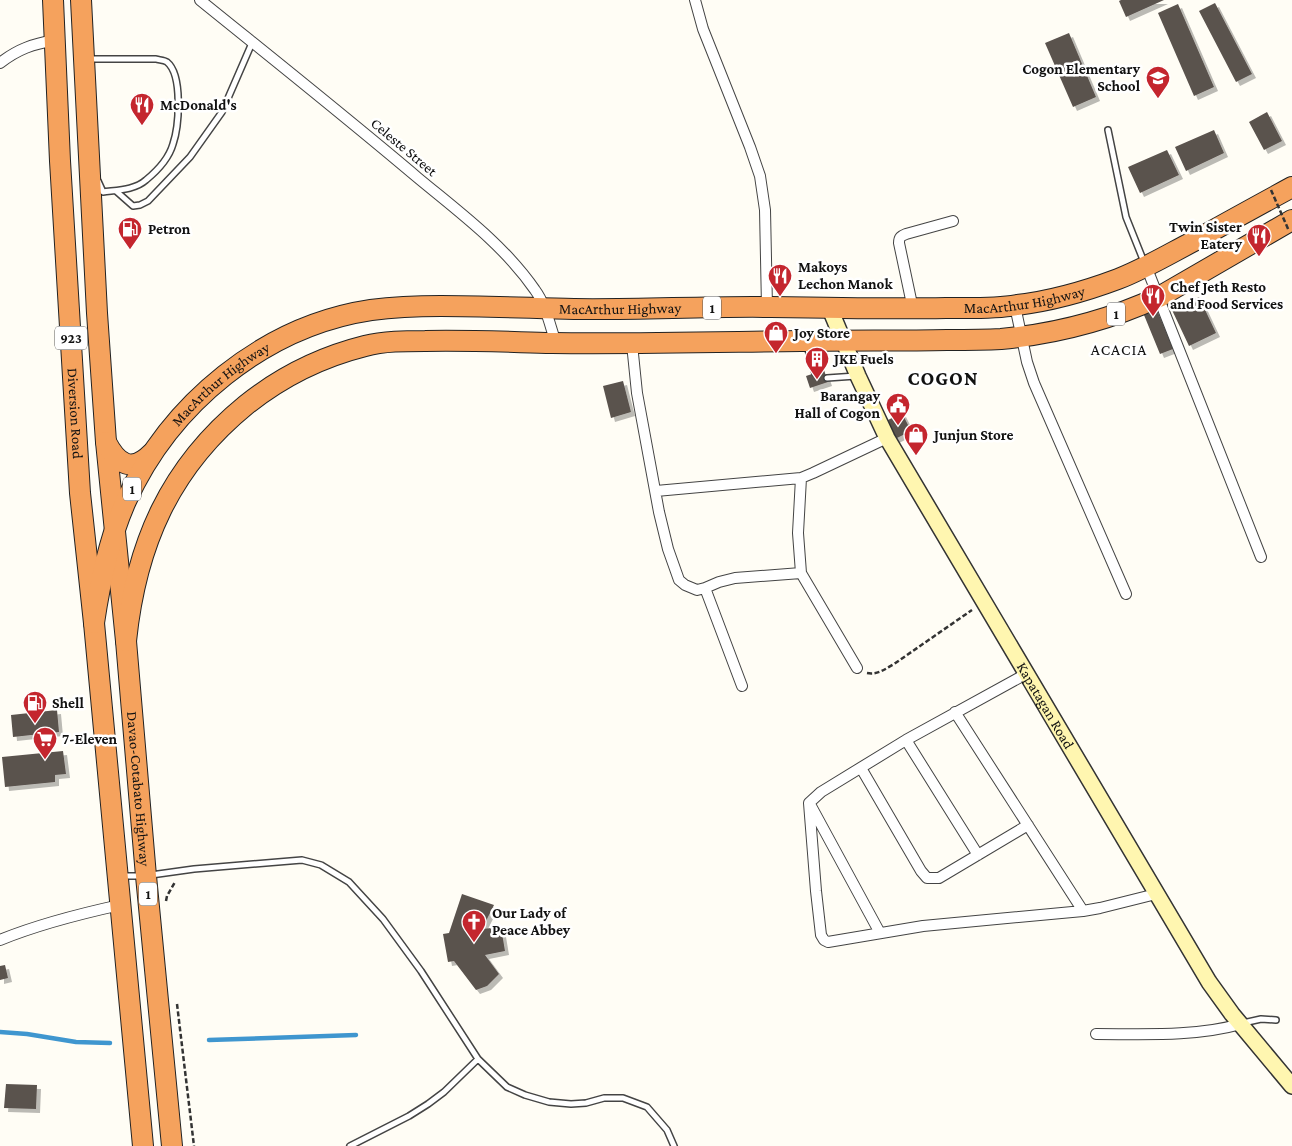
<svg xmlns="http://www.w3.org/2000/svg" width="1292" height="1146" viewBox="0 0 1292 1146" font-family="'Crimson Pro',serif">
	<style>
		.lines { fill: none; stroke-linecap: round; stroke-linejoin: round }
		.stream { stroke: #3f96cf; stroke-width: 4.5 }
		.building { fill: #5a524d; filter: url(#shadow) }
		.lane-casing { stroke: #444; stroke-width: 8 }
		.street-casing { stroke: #444; stroke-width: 12 }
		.secondary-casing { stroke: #333; stroke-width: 18 }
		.highway-casing { stroke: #222; stroke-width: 22 }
		.path { stroke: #333; stroke-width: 2.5; stroke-dasharray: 5 2.5; stroke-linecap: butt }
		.lane { stroke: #fff; stroke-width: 5 }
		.street { stroke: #fff; stroke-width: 10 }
		.secondary { stroke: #fff6b0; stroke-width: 15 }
		.highway { stroke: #f5a25d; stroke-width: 20 }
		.path-bridge { stroke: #333; stroke-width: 2.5; stroke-dasharray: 5 2.5; stroke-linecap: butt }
		.labels { text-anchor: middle; stroke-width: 5; stroke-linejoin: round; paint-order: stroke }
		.shield { fill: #fff; stroke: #585858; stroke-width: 1 }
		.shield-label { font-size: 14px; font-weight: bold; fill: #111 }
		.poi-label { font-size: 15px; font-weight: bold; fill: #111; stroke: #fff; text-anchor: start }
		.street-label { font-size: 15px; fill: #111; stroke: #fff }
		.neighbourhood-label { font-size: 16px; letter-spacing: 1px; fill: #111; stroke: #fff }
		.district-label { font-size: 20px; font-weight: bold; letter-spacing: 1px; fill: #111; stroke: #fff }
	</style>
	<defs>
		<filter id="shadow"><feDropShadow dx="4" dy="4" stdDeviation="0" flood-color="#0004"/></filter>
	</defs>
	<rect width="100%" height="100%" fill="#fffdf5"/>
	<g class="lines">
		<path class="stream" d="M0,1032L27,1034L76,1042L110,1043
			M209,1040L356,1035"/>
	</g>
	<path class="building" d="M1121,0H1164L1126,17L1119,1Z
		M1215,3L1252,74L1236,82L1199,11Z
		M1178,4L1214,87L1194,96L1158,13Z
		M1069,33L1096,97L1073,107L1045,43Z
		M1267,112L1282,141L1264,150L1249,122Z
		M1214,130L1224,153L1186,171L1175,147Z
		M1167,150L1179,175L1140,193L1128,167Z
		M1199,297L1216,333L1189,346L1172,310Z
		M1157,310L1173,349L1160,354L1144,315Z
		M824,370L828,382L810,388L806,376Z
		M623,381L631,412L611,418L603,386Z
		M902,413L911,431L895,439L886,421Z
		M57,710L59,732L13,737L11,715Z
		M63,751L66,774L55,775V782L5,787L2,757Z
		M462,894L494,905L482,929L501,927L505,951L485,955L499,974L487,986L476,990L454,961L448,962L443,934L449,933Z
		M5,965L8,978L0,980V966Z
		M6,1084L37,1085L36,1109L4,1108Z"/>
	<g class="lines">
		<defs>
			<path id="lane" d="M90,59H156C159,60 164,60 167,62C183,75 179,126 173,144C169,158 157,171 146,180C135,190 117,190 103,192L98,181
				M1108,130L1126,217L1144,262
				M116,191L133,206L140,205L148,201L190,157L222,112L252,43
				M807,346L815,373
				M827,378L856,376
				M151,875L194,869L302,860L321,865L349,882L383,919L421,971L478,1059L507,1087L525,1095L549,1102L571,1104L586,1103L604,1098H623L647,1107L667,1130L674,1146
				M121,876H143
				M1243,1023L1261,1019L1276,1020
				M350,1146L409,1116L428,1104L444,1092L478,1059"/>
			<path id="street" d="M200,0C273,59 346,117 418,178C459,212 504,245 535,290C546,305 550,326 556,343
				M695,0L703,29L750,147L760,176L765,210L767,307
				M0,63C18,49 33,44 55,40
				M1146,266L1261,557
				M1015,306L1027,362L1034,383L1126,594
				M913,309L899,243C899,237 901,236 906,234L953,221
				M632,344L637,393L659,512L668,549L679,580L685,585L697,590L705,588
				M801,478L798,533L801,573L857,668
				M656,491L801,478L813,473L887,438
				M742,686L705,588L719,582L735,578L801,573
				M955,712L1083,911
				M906,740L978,855
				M861,768L921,871L927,878H939L1028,825
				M809,803L816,891L821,935L824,940L828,942L923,926L1083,911L1100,908L1156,894
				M809,803L821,792L906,740L1026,674
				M811,806L880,933
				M0,940C39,924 79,914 120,905
				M1096,1034C1144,1034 1194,1037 1241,1024"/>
			<g id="secondary">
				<path id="s1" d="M830,309L858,376L887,438L1209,982L1232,1014L1292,1086"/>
			</g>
			<g id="highway">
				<path id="s2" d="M53,0L60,161L80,493L94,623L143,1146"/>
				<path id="s3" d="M81,0L97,313L106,442L126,641L146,876L172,1146"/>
				<path d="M106,442C118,465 132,473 152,453"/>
				<path id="s4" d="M94,623C100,582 109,539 126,501C170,404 264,326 371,310C394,307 418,306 441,306C485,306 530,308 574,309C640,310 705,306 771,307C829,308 888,309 946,308C970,308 994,309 1017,305C1051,301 1086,291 1118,279C1144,269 1169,254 1194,241C1226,223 1259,205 1292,187"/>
				<path d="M126,641C136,544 170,467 246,405C281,377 321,357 365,346C384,341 405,341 425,341C468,340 510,342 552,343C635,344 718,342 801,341C850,340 898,341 947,340C965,340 983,340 1001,339C1055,334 1109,320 1159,297L1292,220"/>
			</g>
		</defs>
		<use href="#lane" class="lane-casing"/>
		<use href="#street" class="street-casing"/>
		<use href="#secondary" class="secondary-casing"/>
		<use href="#highway" class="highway-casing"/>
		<path class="path" d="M867,673C878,675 885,669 894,664L972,610
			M166,901L167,896L175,882
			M177,1004L194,1146"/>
		<use href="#lane" class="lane"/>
		<use href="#street" class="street"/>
		<use href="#secondary" class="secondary"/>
		<use href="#highway" class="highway"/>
		<path class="path-bridge" d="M1271,190L1289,231"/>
	</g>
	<defs>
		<symbol id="school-pin" viewBox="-11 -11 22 30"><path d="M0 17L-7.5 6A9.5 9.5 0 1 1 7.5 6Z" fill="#c4262e" stroke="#fff"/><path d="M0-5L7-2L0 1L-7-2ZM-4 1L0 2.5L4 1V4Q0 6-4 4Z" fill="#fff"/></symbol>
		<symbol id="restaurant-pin" viewBox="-11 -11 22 30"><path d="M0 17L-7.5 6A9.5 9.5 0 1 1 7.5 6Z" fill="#c4262e" stroke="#fff"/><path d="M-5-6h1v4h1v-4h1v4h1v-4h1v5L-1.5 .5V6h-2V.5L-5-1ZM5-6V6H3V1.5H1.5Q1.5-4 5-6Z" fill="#fff"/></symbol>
		<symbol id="fuel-pin" viewBox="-11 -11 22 30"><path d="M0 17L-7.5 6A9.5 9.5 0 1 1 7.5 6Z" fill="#c4262e" stroke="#fff"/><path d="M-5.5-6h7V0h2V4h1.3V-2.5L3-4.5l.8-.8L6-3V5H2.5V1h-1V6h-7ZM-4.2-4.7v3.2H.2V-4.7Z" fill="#fff"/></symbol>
		<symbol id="shop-pin" viewBox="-11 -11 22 30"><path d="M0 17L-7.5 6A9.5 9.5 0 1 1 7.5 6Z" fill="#c4262e" stroke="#fff"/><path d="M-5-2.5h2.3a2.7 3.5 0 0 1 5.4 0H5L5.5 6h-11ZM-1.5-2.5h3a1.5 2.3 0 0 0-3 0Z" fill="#fff"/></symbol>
		<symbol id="building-pin" viewBox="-11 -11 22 30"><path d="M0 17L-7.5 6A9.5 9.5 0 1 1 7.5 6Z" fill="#c4262e" stroke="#fff"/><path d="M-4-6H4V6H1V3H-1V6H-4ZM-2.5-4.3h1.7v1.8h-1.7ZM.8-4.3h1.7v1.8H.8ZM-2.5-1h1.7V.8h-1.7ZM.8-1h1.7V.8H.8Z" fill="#fff"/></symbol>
		<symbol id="civic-pin" viewBox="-11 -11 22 30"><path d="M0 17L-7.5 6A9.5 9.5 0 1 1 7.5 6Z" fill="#c4262e" stroke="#fff"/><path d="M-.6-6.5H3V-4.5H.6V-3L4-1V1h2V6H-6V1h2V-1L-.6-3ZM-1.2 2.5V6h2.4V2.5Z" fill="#fff"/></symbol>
		<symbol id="supermarket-pin" viewBox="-11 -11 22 30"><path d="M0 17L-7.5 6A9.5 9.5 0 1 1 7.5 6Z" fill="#c4262e" stroke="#fff"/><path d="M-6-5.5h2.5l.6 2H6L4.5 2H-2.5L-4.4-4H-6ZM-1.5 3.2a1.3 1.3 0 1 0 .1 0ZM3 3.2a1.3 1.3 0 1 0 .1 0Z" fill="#fff"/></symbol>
		<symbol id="church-pin" viewBox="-11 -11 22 30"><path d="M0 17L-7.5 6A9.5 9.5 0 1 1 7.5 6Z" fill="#c4262e" stroke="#fff"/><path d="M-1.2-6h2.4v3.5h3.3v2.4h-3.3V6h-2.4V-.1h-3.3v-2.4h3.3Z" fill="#fff"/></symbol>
	</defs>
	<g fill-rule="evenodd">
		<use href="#school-pin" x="1144" y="64" width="28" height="38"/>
		<use href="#restaurant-pin" x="128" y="91" width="28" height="38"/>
		<use href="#fuel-pin" x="116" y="215" width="28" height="38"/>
		<use href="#restaurant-pin" x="1245" y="222" width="28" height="38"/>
		<use href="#restaurant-pin" x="766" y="262" width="28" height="38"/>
		<use href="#restaurant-pin" x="1139" y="282" width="28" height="38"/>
		<use href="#shop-pin" x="762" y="319" width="28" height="38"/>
		<use href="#building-pin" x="803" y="345" width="28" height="38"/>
		<use href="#civic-pin" x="884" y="391" width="28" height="38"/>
		<use href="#shop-pin" x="902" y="421" width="28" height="38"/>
		<use href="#fuel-pin" x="21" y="689" width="28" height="38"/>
		<use href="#supermarket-pin" x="31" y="725" width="28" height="38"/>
		<use href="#church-pin" x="460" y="908" width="28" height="38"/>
	</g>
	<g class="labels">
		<g class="shield">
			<rect x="703" y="296.5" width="18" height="23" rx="4"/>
			<rect x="1107" y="302.5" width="18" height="23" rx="4"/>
			<rect x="55" y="326.5" width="32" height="23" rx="4"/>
			<rect x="123" y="477.5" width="18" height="23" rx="4"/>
			<rect x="139" y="882.5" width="18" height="23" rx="4"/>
		</g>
		<g class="shield-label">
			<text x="712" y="313">1</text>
			<text x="1116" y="319">1</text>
			<text x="71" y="343">923</text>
			<text x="132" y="494">1</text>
			<text x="148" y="899">1</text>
		</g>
		<g class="poi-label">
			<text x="1140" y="74" text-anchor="end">Cogon Elementary<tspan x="1140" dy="17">School</tspan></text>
			<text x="160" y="110">McDonald's</text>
			<text x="1242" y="232" text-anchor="end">Twin Sister<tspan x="1242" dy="17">Eatery</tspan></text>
			<text x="148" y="234">Petron</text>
			<text x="798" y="272">Makoys<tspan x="798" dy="17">Lechon Manok</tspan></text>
			<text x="1170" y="292">Chef Jeth Resto<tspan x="1170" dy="17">and Food Services</tspan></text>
			<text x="794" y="338">Joy Store</text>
			<text x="834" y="364">JKE Fuels</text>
			<text x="880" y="401" text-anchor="end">Barangay<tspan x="880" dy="17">Hall of Cogon</tspan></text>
			<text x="934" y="440">Junjun Store</text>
			<text x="52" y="708">Shell</text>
			<text x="62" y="744">7-Eleven</text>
			<text x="492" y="918">Our Lady of<tspan x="492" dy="17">Peace Abbey</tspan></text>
		</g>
		<g class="street-label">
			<text transform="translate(404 147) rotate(40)" y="5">Celeste Street</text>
			<text dy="5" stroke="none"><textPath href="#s4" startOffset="1104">MacArthur Highway</textPath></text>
			<text dy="5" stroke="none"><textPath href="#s4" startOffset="699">MacArthur Highway</textPath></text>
			<text dy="5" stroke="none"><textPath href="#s4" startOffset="279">MacArthur Highway</textPath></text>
			<text dy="5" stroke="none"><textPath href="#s2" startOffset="414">Diversion Road</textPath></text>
			<text dy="5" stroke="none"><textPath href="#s1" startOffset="452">Kapatagan Road</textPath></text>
			<text dy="5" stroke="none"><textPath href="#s3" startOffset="791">Davao-Cotabato Highway</textPath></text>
		</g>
		<g class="neighbourhood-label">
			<text x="1119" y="355">ACACIA</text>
		</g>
		<g class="district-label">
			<text x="943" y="385">COGON</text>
		</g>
	</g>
</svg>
